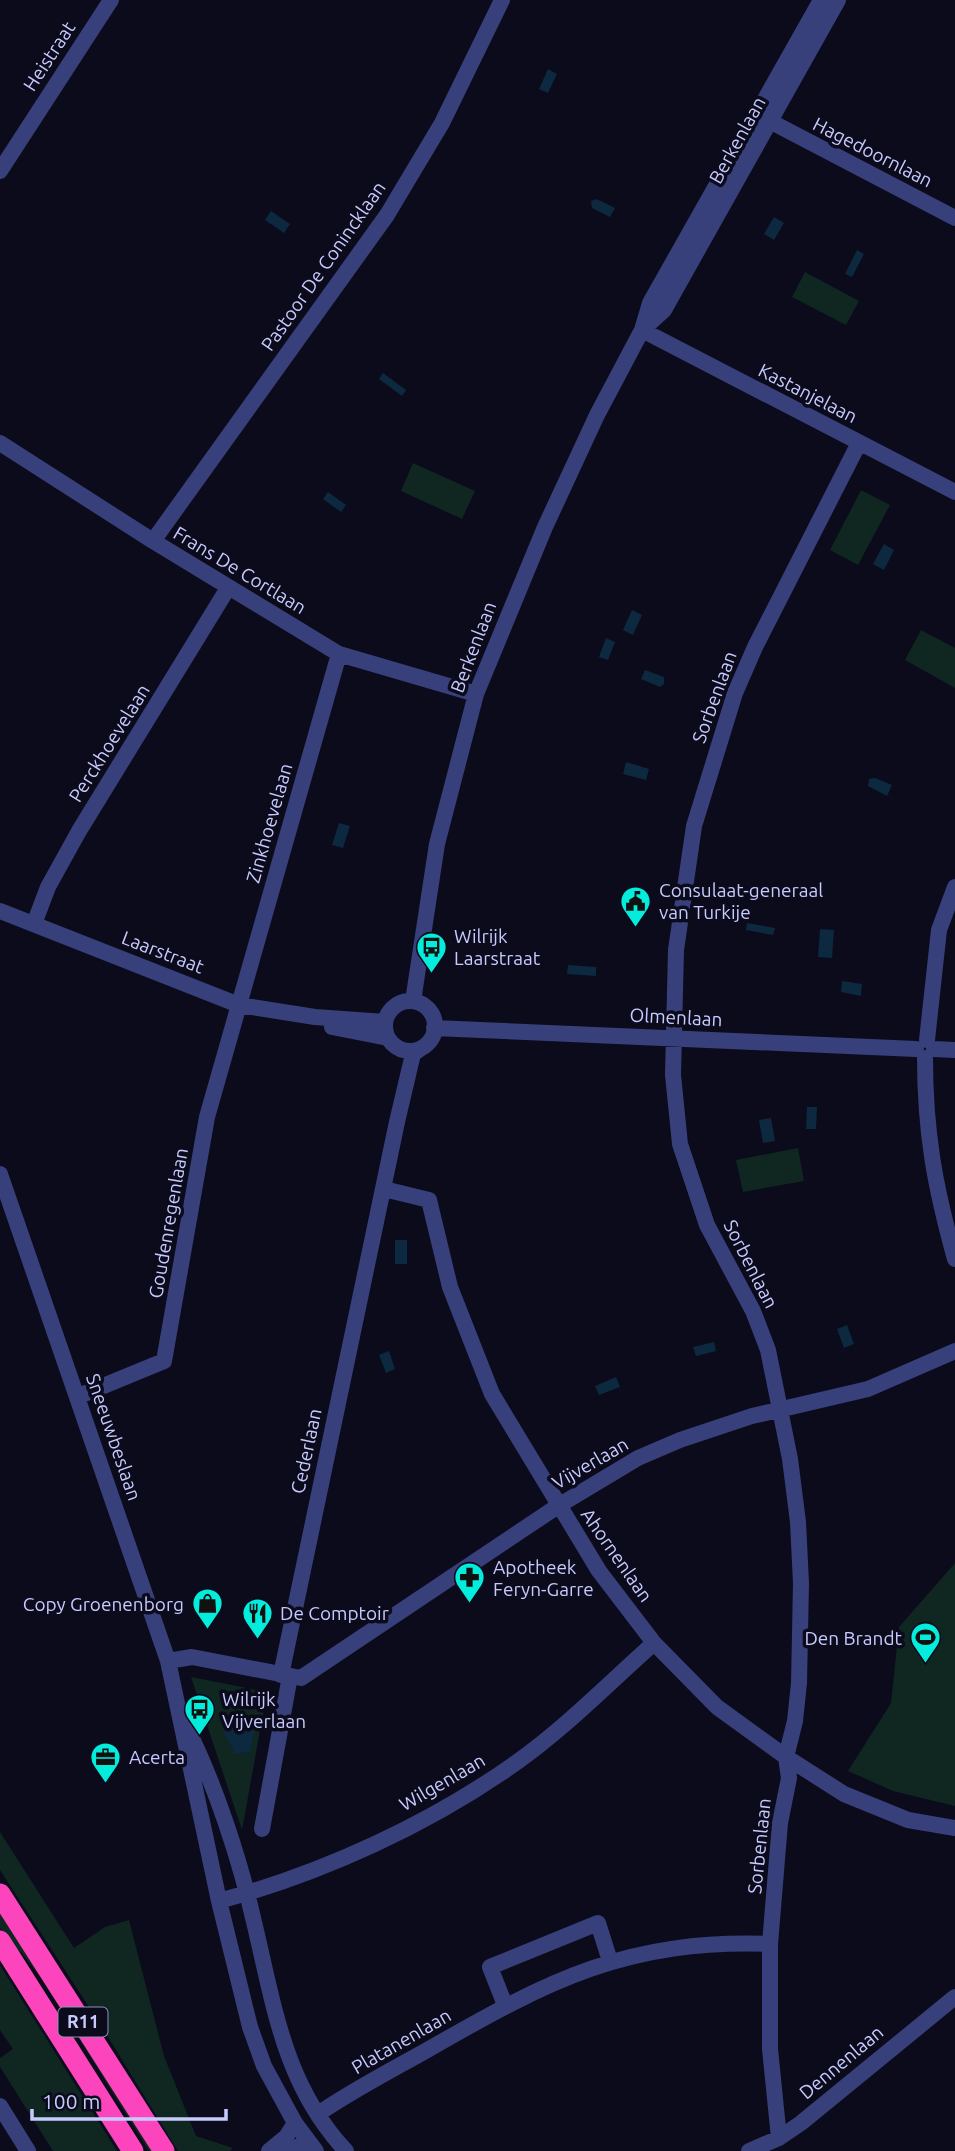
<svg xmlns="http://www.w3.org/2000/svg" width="955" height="2151" viewBox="0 0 955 2151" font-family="Ubuntu,sans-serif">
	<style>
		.green { fill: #0f2621 }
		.water { fill: #0c293f }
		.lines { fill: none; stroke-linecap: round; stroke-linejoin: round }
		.minor { stroke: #37407a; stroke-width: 16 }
		.highway { stroke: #fc44bc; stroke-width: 21 }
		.labels { text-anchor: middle; stroke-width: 7; stroke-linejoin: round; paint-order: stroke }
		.shield { fill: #0b0b1c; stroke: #8f91ba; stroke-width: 2 }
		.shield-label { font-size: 18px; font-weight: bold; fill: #c7cafe }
		.street-label { font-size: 19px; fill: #c7cafe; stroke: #0b0b1c }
		.poi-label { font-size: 19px; fill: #c7cafe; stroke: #0b0b1c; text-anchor: start }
	</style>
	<rect width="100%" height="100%" fill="#0b0b1c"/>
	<path class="green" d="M805,272L859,301L846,325L792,297Z
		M413,463L475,491L462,519L401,491Z
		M861,490L890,505L858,565L830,550Z
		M921,630L955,648V688L905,660Z
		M798,1148L804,1181L743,1192L736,1160Z
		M955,1563V1806L893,1791L848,1771L891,1703L899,1627Z
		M191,1677L267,1692L242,1830Z
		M0,1832L74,1948L105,1927L129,1920L164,2056L196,2136L233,2148L230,2151H178L100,2024L0,1870Z
		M0,1907L156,2151H149L42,1979L21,1952L15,1950L0,1928Z
		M0,1965L117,2151H53L0,2067V2058L13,2049L0,2030Z"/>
	<path class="water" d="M548,69L557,74L548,93L539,89Z
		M597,199L615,208L610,217L592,208L591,201Z
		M271,211L290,224L284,233L265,220Z
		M774,217L784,223L774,240L764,234Z
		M857,250L864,254L852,277L845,274Z
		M383,373L406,390L402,396L379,379Z
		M328,492L346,505L341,512L323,499Z
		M884,544L894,550L884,570L873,564Z
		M632,610L642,615L633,635L623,630Z
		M606,638L615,642L608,660L599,657Z
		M645,670L664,677V684L660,687L641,679Z
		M626,762L649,769L646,780L623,774Z
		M875,778L892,785L887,796L868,786L869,779Z
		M339,823L350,826L343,848L332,845Z
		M747,923L775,928L773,935L746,930Z
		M820,929L834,930L832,958L818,957Z
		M568,965L596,967V976L567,974Z
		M842,981L862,984L861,996L841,992Z
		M807,1107H817L816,1129H806Z
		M771,1118L775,1141L763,1143L759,1120Z
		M395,1240H407V1264H395Z
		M847,1325L854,1344L844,1348L837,1329Z
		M714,1342L716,1351L696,1356L693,1347Z
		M389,1351L395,1369L386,1373L379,1355Z
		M616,1377L620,1387L599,1395L595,1386Z
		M236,1720L255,1729L250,1752L235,1754L224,1733L226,1721Z"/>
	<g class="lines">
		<path class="minor" d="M762,117L955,218
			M0,171L111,0
			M642,330L664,310L838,0
			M642,330L955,492
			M0,443L153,541L339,654L476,694
			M153,541L387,215L442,123L502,0
			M0,911L239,1005L315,1017L385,1022
			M34,924L48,887L79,831L228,588
			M413,1001L437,844L476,694L545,527L597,415L642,330L650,303L821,0
			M385 1026a25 25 0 1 1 50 0a25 25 0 1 1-50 0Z
			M332,1027L388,1038
			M434,1028L916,1049
			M927,1040L939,930L955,887
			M934,1049L955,1050
			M925,1058C925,1133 935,1187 955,1259
			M0,1174L168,1661L219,1901L250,2027L264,2066L295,2123L316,2151
			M384,1189L429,1200L450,1287L492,1394L599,1571L654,1643L717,1707L786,1757L844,1794L908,1820L955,1828
			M79,1396L164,1361L207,1117L339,654
			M168,1661L192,1657L301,1678L558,1506L638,1458L680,1440L752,1416L868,1389L955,1351
			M281,1675L397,1122L413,1054L420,1049
			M188,1730C216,1787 240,1860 254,1922C274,2005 284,2085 346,2151
			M262,1829L290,1676
			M219,1901C323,1873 430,1824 517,1762C566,1727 609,1683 654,1643
			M505,2005L490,1967L598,1923L610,1961
			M0,2106L28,2151
			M318,2114C353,2090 392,2070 429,2049C549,1980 627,1939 770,1944
			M779,2138L770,2049V1944L780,1823L789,1778L786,1757L795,1721L799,1683L801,1583L798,1522L790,1459L768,1350L753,1311L707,1225L680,1144L673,1075L676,950L694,826L735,693L755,647L859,443
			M269,2151L286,2137L295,2123
			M290,2151L299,2146H311
			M749,2151L779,2138L801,2123L955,1997"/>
		<path class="highway" d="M0,1894L164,2151
			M0,1941L133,2151"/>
	</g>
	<defs>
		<symbol id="civic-pin" viewBox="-11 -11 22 30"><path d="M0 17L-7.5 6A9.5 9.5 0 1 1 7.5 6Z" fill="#04eddc" stroke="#0b0b1c"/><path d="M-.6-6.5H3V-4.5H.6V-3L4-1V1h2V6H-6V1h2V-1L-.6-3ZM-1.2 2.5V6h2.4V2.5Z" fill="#111"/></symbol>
		<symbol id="bus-pin" viewBox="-11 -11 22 30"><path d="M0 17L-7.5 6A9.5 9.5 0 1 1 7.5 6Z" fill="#04eddc" stroke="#0b0b1c"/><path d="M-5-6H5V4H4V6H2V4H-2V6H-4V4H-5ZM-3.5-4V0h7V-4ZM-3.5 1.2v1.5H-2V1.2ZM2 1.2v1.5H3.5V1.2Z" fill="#111"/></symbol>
		<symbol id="pharmacy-pin" viewBox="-11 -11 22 30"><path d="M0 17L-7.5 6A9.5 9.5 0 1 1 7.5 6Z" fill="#04eddc" stroke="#0b0b1c"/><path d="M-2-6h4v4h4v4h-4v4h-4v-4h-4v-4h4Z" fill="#111"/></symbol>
		<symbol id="shop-pin" viewBox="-11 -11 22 30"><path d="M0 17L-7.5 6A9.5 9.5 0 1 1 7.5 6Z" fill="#04eddc" stroke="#0b0b1c"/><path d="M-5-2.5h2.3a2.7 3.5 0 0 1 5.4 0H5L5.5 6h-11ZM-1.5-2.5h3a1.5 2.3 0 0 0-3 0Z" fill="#111"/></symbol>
		<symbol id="restaurant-pin" viewBox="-11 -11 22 30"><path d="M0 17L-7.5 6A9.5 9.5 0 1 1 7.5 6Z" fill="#04eddc" stroke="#0b0b1c"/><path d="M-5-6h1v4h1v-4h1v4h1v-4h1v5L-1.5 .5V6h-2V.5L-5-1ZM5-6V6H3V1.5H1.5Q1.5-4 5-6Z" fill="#111"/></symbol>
		<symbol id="stadium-pin" viewBox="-11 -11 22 30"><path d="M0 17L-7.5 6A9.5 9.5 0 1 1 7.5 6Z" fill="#04eddc" stroke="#0b0b1c"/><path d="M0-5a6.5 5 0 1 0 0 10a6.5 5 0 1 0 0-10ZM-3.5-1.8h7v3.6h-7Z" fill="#111"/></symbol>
		<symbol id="office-pin" viewBox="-11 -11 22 30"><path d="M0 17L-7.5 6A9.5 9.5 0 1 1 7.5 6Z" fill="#04eddc" stroke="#0b0b1c"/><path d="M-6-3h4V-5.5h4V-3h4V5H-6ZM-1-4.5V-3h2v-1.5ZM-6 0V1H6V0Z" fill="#111"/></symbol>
	</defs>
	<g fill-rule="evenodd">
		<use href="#civic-pin" x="618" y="884" width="35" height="47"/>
		<use href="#bus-pin" x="414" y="930" width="35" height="47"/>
		<use href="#pharmacy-pin" x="452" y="1560" width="35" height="47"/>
		<use href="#shop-pin" x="190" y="1586" width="35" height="47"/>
		<use href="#restaurant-pin" x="240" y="1596" width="35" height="47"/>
		<use href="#stadium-pin" x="908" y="1620" width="35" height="47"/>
		<use href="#bus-pin" x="182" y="1692" width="35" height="47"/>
		<use href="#office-pin" x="88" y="1740" width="35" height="47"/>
	</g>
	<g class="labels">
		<rect class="shield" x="58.5" y="2007.5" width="49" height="29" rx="5"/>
		<g class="shield-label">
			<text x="83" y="2028">R11</text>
		</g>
		<g class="street-label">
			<text transform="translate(49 56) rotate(-57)" y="7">Heistraat</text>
			<text transform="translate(737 140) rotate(-61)" y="7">Berkenlaan</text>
			<text transform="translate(873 152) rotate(27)" y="7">Hagedoornlaan</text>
			<text transform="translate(323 266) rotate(-55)" y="7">Pastoor De Conincklaan</text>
			<text transform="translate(808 393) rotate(27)" y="7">Kastanjelaan</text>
			<text transform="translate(240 570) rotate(31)" y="7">Frans De Cortlaan</text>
			<text transform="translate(473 647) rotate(-69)" y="7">Berkenlaan</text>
			<text transform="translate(714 697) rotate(-70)" y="7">Sorbenlaan</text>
			<text transform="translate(109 743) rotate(-58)" y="7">Perckhoevelaan</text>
			<text transform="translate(269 823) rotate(-74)" y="7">Zinkhoevelaan</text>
			<text transform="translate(163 952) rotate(21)" y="7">Laarstraat</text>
			<text transform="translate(676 1017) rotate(3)" y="7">Olmenlaan</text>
			<text transform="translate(168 1223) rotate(-80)" y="7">Goudenregenlaan</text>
			<text transform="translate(751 1264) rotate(63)" y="7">Sorbenlaan</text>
			<text transform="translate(114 1437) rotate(71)" y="7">Sneeuwbeslaan</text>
			<text transform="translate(306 1451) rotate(-78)" y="7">Cederlaan</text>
			<text transform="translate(590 1463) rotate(-30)" y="7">Vijverlaan</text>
			<text transform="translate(617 1555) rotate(55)" y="7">Ahornenlaan</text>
			<text transform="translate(442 1782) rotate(-30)" y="7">Wilgenlaan</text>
			<text transform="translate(759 1846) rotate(-84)" y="7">Sorbenlaan</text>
			<text transform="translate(401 2041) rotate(-30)" y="7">Platanenlaan</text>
			<text transform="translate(841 2062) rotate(-40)" y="7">Dennenlaan</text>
		</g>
		<g class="poi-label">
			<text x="659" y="897">Consulaat-generaal<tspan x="659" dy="22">van Turkije</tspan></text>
			<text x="454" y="943">Wilrijk<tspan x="454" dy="22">Laarstraat</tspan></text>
			<text x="493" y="1574">Apotheek<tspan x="493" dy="22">Feryn-Garre</tspan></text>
			<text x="184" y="1611" text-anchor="end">Copy Groenenborg</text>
			<text x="280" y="1620">De Comptoir</text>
			<text x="902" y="1645" text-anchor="end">Den Brandt</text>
			<text x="222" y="1706">Wilrijk<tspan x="222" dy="22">Vijverlaan</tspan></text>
			<text x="129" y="1764">Acerta</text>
		</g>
	</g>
	<path d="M32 2109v10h194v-10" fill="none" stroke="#c7cafe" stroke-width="3.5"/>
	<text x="42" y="2109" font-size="21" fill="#c7cafe" stroke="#0b0b1c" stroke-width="5" paint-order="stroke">100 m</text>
</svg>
